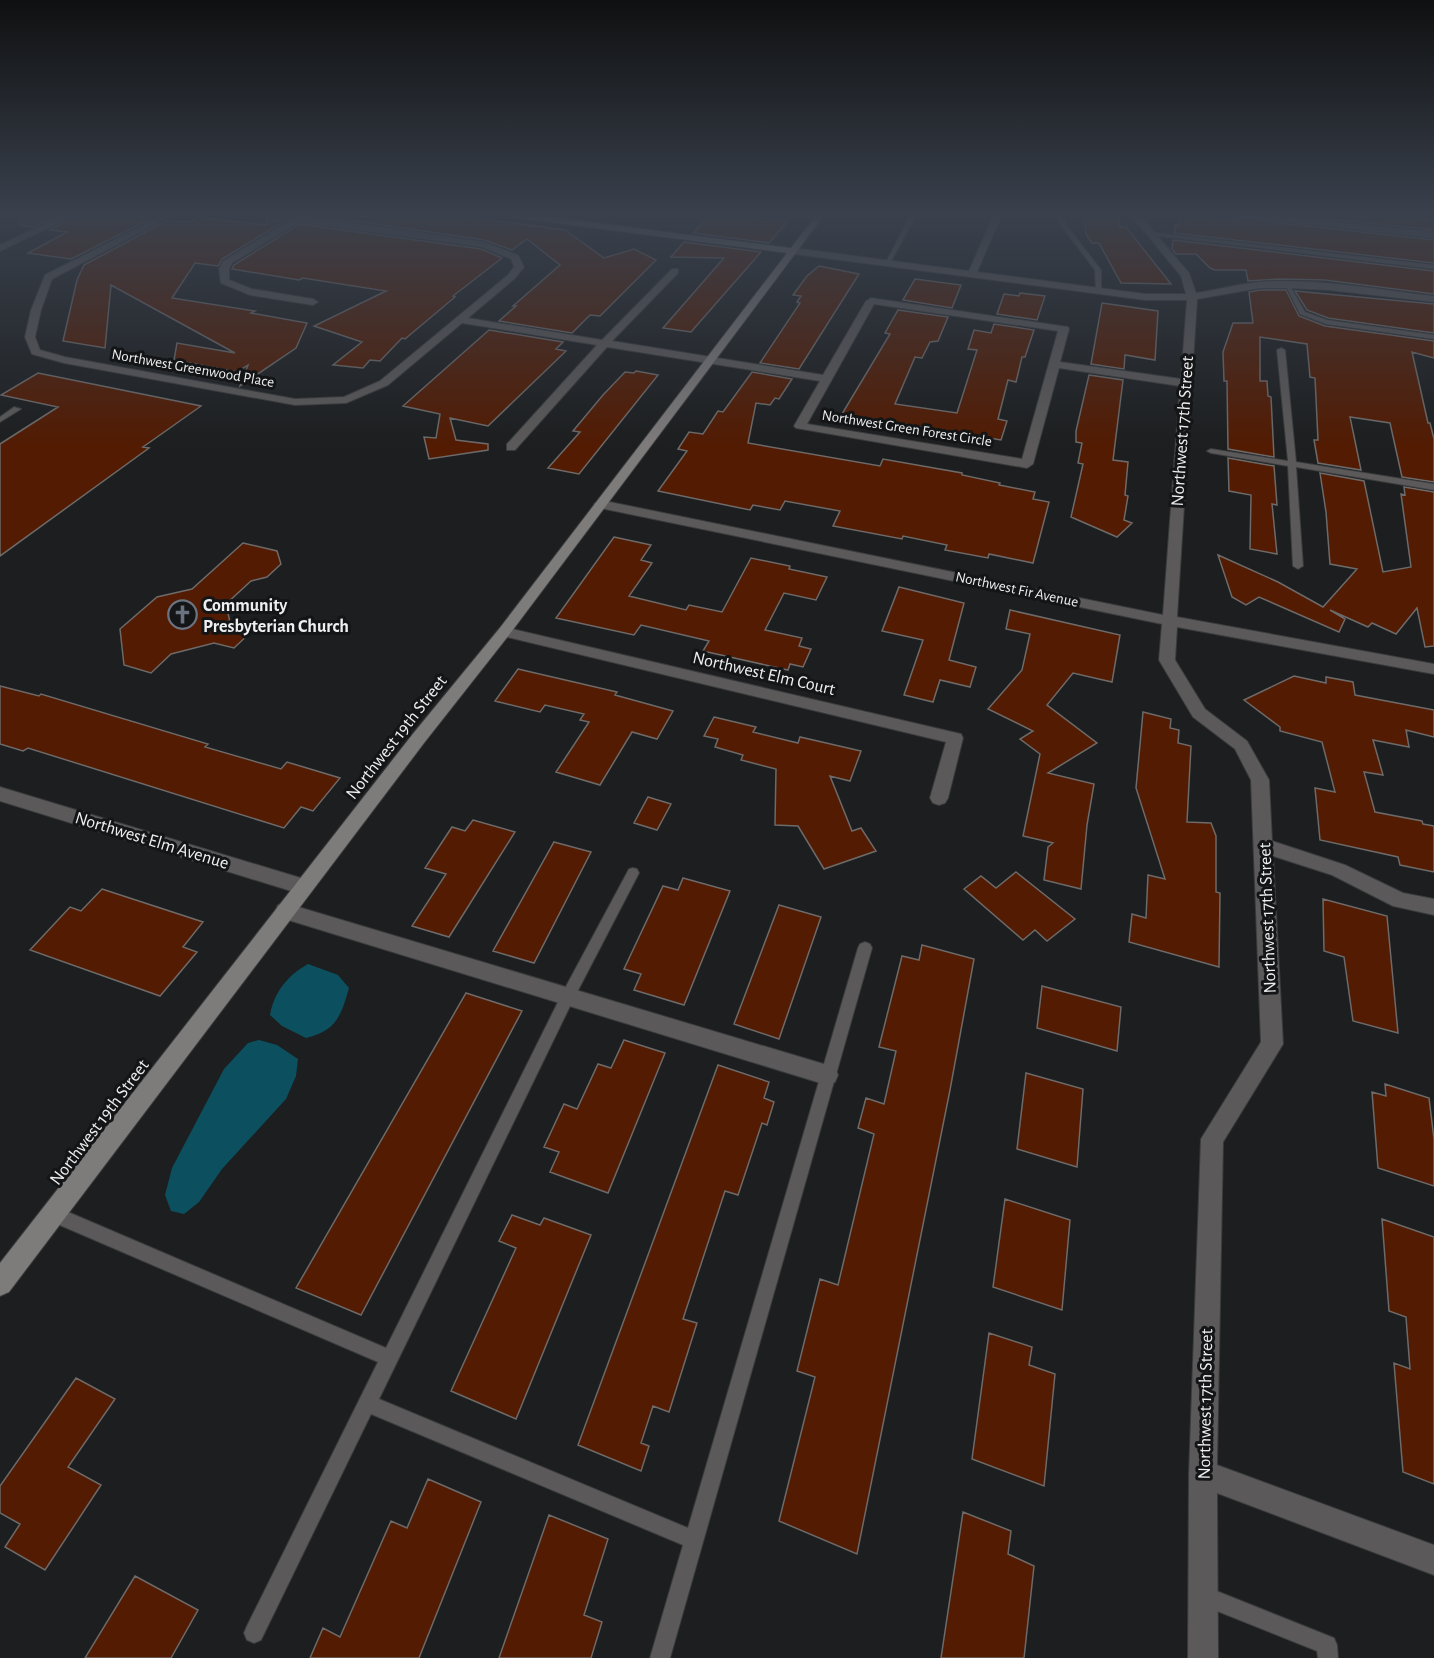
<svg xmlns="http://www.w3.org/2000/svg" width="1434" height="1658" viewBox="0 0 1434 1658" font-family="'Alegreya Sans',sans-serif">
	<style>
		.water { fill: #0c5060 }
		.building { fill: #521b02; stroke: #6d6a69; stroke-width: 1.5 }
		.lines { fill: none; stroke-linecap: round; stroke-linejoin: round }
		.lane-casing { stroke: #393b3c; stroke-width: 2 }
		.street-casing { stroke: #393b3c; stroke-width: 2 }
		.secondary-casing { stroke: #393b3c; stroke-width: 2 }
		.lane { fill: #5b5959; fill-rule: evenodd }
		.street { fill: #5b5959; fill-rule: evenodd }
		.secondary { fill: #7e7b7b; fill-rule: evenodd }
		.labels { text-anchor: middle; stroke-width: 6; stroke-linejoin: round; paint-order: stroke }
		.far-street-label { font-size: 15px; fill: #eeeff0; stroke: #131516 }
		.street-label { font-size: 18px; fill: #eeeff0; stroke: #131516 }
		.poi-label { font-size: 18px; font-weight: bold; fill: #eeeff0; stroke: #131516; text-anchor: start }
	</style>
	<rect width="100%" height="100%" fill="#1c1e1f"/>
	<path class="water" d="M308,964L338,975L349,988C341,1016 336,1031 306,1038L282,1026L270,1015C274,992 288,975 308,964Z
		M259,1040L277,1045L298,1059L296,1076L286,1099L222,1169L199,1202L184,1214L171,1211L165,1195L172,1168L224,1069L248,1043Z"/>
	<path class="building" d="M21,214H61L33,227L20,225Z
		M79,214H118L150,219L71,259L28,253L67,232L50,230Z
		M308,214H445L565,230L604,258L634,249L656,260L600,316L590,315L572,333L499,321L516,306H513L560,265L527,239L512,250L484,240Z
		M711,214H731L788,221L769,243L693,233Z
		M1084,214H1118L1120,227H1126L1171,284L1121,283L1099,243H1092L1086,234Z
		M1282,214H1422L1424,219L1434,220V230Z
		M1180,215L1237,221V218L1434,240V263L1174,233L1175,225L1179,226Z
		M198,217L266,225L267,219L283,222L222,259L218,266L195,263L172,298L255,311L251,313L307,323L296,348L240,386L248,365L237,372L174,360L177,343L235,353L111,285L105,348L63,341L77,280L84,265L166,221L189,222Z
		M299,224L481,249L502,258L453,296L455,297L405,339L402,338L380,361L370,360L363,368L333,365L362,342L314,326L386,291L303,278L299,280L232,269L234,265Z
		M1173,240L1434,271V294L1325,280L1280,279L1248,281L1246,270H1215L1210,268L1196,254H1176L1172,249Z
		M684,242L761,252L691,332L663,328L724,258L671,257Z
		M819,266L859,274L799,369L760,363L800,303L797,302L801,296L793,295L807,276Z
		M915,279L961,285L952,308L903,300Z
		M1260,290H1286L1299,316L1325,326L1434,341V358L1412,352L1428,423H1430L1434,439V482L1402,477L1390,423L1350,417L1361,470L1318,463L1314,440H1318L1315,378L1310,377L1307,344L1260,337V381H1267L1268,396L1271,397L1274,457L1228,449L1227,381H1224L1223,352L1233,323H1253L1249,292Z
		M1295,291L1434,304V333L1328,318L1307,310Z
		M1020,293L1045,296L1037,320L997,314L1004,294L1019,296Z
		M1102,303L1158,311L1155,360L1125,355L1124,369L1091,364Z
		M898,310L948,317L938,341L930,342L922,358L915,357L895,404L957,413L977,350L968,349L974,330L991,333L994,324L1034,330L1025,357H1022L1016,382L1008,380L998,419L1007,421L1001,440L842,414L890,334L885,333Z
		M489,330L563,342L556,349L566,351L488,426L450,418L456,440L488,444V450L429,459L424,437L436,438L440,414L403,406Z
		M636,371L658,375L579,474L548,468L580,432L573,431L603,395L625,372L634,373Z
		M752,372L792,379L779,399L775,398L770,405L756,403L748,443L880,466L883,459L962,473V475L1000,483L999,485L1035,492L1033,499L1049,502L1033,563L989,554L988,558L945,550L947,545L903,536L902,539L833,526L840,511L785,501L780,510L753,505L750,510L658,491L687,451L678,449L689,432L703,434L718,411L723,412Z
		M38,373L201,406L143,447L149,448L0,556V444L58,407L1,395Z
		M1089,375L1123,380L1113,460L1128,462L1125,495L1128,496L1124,520L1132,523L1117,537L1071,517L1083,464L1078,463L1082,443L1076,442V431Z
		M1228,458L1274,466L1277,505L1272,504L1277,554L1250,549L1251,495L1229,491Z
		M1320,473L1364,481L1383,572L1411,567L1401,494L1405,495L1404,487L1434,492V646L1425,647L1417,608L1396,634L1372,623L1368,627L1330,610L1345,619L1339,632L1259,597L1246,605L1232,597L1218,555L1278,582L1323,607L1357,569L1330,564L1326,512Z
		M614,537L651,545L641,560L652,563L629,596L686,610L689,605L722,612L751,558L790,566L789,569L827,577L816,600L784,593L765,630L802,638L799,646L811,649L803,667L790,664L788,670L703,651L709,641L641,625L634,635L556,618Z
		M243,543L277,551L281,564L267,577L251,581L226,604L231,627L251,632L234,648L214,643L171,654L151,673L124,665L120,629L157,597L192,589Z
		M899,587L964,603L949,660L976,667L970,687L940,680L933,702L904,695L923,640L882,631Z
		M1010,610L1120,635L1112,682L1073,673L1047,705L1097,743L1048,773L1094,784L1087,825L1081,889L1044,880L1048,847L1053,843L1023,836L1040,754L1020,739L1033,731L988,709L1022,670L1030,634L1006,629Z
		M518,669L617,692L615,695L673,711L657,739L632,732L600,785L556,772L589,722L580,720L584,714L545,705L540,712L495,701Z
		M1294,676L1326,683V677L1353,682L1355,695L1434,710V737L1406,730L1409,747L1373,740L1383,775L1364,772L1375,812L1422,821L1423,824L1434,826V872L1400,865L1398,857L1320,840L1315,788L1335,792L1322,742L1280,731V727L1244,700Z
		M0,686L39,696L41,694L208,744L205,747L281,769L287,762L340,778L313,811L301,807L284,828L28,748L23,751L0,744Z
		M1143,712L1171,719L1170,728L1179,730L1178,743L1191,746L1187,822L1211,823L1216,836V892L1220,893L1219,967L1129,942L1132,914L1146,918L1148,875L1165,879L1136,788Z
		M714,717L756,727L753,732L798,743L800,737L861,751L850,781L830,776L852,831L861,828L876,851L824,869L798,826L775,825L776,769L741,760L743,755L715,747L718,739L704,736Z
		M648,797L671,804L657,830L634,823Z
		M473,820L515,832L449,937L412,926L446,874L425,868L452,827L465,831Z
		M554,842L591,852L534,963L493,951Z
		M1016,872L1075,919L1047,941L1035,930L1023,940L964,889L981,876L996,888Z
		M683,878L730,891L684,1005L634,990L641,974L624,969L663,886L678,890Z
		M102,889L203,922L183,947L197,952L160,996L30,950L70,907L81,911Z
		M1323,899L1387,916L1398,1033L1353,1021L1344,957L1324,951Z
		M779,905L821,917L779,1039L734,1024Z
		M922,945L974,959L950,1090L857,1554L779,1521L815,1377L797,1371L820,1279L838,1285L874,1134L858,1128L866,1098L884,1104L896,1051L879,1047L902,956L919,960Z
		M1042,986L1121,1007L1117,1051L1037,1028Z
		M466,993L522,1011L361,1315L296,1288Z
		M624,1040L665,1053L608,1193L550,1172L559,1152L544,1147L564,1104L577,1109L598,1064L611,1068Z
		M718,1065L769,1082L764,1098L774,1102L767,1125L762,1123L738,1195L725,1191L683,1319L697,1323L669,1412L653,1406L641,1443L649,1446L641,1471L578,1445Z
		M1026,1073L1083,1089L1077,1167L1017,1149Z
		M1385,1084L1429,1098L1434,1139V1186L1378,1168L1372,1092L1386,1096Z
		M1005,1199L1070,1220L1062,1310L993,1287Z
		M512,1215L540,1225L544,1218L591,1235L516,1419L451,1391L516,1248L499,1241Z
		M1382,1219L1434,1237V1484L1403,1472L1394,1363L1410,1369L1406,1317L1389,1311Z
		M989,1333L1032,1347L1029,1365L1055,1374L1044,1486L972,1459Z
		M76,1378L115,1399L68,1467L101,1485L45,1570L5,1547L20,1524L0,1513V1486Z
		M428,1479L481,1502L419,1658H310L323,1628L340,1637L391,1521L407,1528Z
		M963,1512L1011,1531L1008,1554L1034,1566L1024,1658H941Z
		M549,1515L608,1539L584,1615L602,1622L591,1658H499Z
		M135,1576L198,1610L171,1658H85Z"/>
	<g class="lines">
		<defs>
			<path id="lane" d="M911,214H917L890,263L885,264Z
				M1055,214H1061L1068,227L1101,270V292L1096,291L1095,270L1063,228Z
				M1148,232L1434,265V269L1150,235Z
				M1285,284H1289L1305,312L1327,320L1434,335V339L1326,324L1300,314Z
				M1281,348L1285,350L1296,462L1434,484V490L1296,467L1303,566L1298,569L1293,566L1288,466L1211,453L1207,451L1211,449L1288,461L1277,350Z
				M14,407L21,409L0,422V417Z
				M633,868L637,869L639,873L573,1000L379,1399L688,1528L858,948L860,944L865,942L870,944L872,948L670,1658H650L683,1545L371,1414L261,1640L254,1643L247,1640L244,1633L247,1626L378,1362L48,1220L46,1214L48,1208L54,1206L386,1348L563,992L629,869Z
				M1204,1586L1334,1638L1337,1645L1338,1658H1318L1317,1651L1197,1603L1194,1596L1197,1589Z"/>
			<path id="street" d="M66,214H77L0,251V245Z
				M165,214H175L52,279L41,310L35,337L40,350L65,357L295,399L344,397L380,381L508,275L514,267L511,259L482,247L299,222L232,263L229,269V280L252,289L313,299L318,302L313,305L250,295L221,283L219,269L223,261L289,221L255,214L300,215L484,242L518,255L524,267L514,279L468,318L602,340L672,269H678V273L612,341L823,375L866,301L871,298L1068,327L1069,329L1060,362L1181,379L1187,300H1145L794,254L789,251L794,248L969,271L994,214H1002L977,272L1145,294H1186L1181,276L1135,220L1133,214H1141L1143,219L1189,273L1196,293C1217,290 1238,284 1259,282C1315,277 1379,290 1434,296V302L1329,290L1287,288H1260L1197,299L1177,617L1434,664V674L1177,627L1175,660L1205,709L1247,741L1269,780L1272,841L1345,865L1403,893L1434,899V915L1393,906L1332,875L1273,856L1283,1044L1223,1142L1217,1465L1434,1545V1575L1217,1493L1218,1658H1188L1189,1474L1201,1139L1261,1042L1251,780L1235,749L1193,717L1159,660L1162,624L600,508L594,504L600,500L1163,615L1180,386L1059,368L1033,464L1027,468L796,428L794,426L820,381L607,347L515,450H507V444L597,345L462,323L388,385L346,403L295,405L64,363L32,354L25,337L31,310L45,275ZM874,304L1058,331L1022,459L807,424Z
				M1235,214H1262L1434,232V238L1239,217Z
				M504,627L961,734L963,738L948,798L945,803L939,805L933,803L930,798L946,742L499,635L497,632Z
				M0,787L304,879L311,882L313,887L311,892L304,895L0,801Z
				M285,903L827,1065L835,1068L838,1075L835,1082L827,1085L285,919L278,917L275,911L278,905Z"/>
			<path id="secondary" d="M505,214H528L791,248L817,214H825L509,635L424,743L9,1292L0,1296V1263L412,735L499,629L787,253L509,217Z"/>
		</defs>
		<use href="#lane" class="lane-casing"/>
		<use href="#street" class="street-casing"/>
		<use href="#secondary" class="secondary-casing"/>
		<use href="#lane" class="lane"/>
		<use href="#street" class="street"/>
		<use href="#secondary" class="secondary"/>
	</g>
	<linearGradient id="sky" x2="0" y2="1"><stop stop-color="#0f1011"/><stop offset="0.48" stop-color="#3a414d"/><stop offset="1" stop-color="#3a414d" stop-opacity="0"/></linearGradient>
	<rect width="1434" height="446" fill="url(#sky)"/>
	<defs>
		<symbol id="church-ring" viewBox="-11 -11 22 22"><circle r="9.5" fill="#131516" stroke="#6b7280" stroke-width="1.5"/><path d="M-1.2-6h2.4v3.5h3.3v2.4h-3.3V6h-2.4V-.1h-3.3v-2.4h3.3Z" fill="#6b7280"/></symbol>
	</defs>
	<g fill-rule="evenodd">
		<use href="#church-ring" x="166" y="598" width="33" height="33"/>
	</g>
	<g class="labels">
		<g class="far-street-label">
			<text transform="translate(193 368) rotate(10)" y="5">Northwest Greenwood Place</text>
			<text transform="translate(907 428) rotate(9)" y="5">Northwest Green Forest Circle</text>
			<text transform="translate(1017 589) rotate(12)" y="5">Northwest Fir Avenue</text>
		</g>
		<g class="street-label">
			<text transform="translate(1182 431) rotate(-86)" y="6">Northwest 17th Street</text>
			<text transform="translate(764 673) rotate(13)" y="6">Northwest Elm Court</text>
			<text transform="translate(396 737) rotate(-52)" y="6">Northwest 19th Street</text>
			<text transform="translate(152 840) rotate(17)" y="6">Northwest Elm Avenue</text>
			<text transform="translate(1267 918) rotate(-92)" y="6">Northwest 17th Street</text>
			<text transform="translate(99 1122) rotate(-53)" y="6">Northwest 19th Street</text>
			<text transform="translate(1205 1404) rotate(-89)" y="6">Northwest 17th Street</text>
		</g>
		<g class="poi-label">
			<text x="203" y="611">Community<tspan x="203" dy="21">Presbyterian Church</tspan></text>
		</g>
	</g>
</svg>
